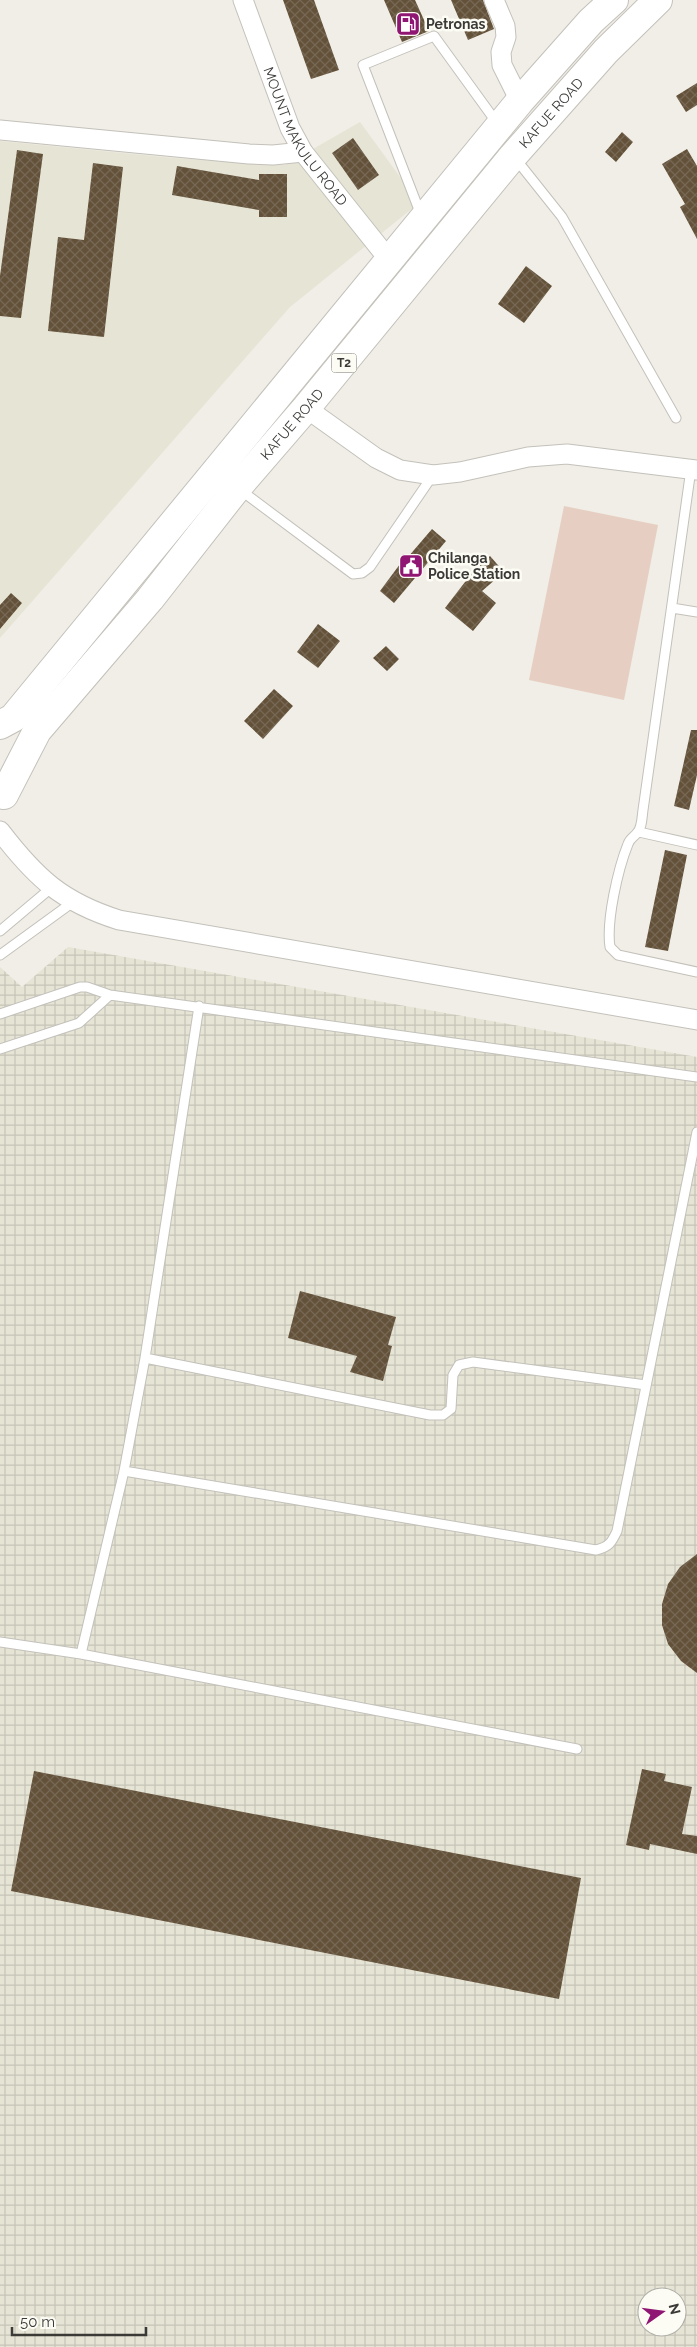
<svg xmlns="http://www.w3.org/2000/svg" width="697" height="2347" viewBox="0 0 697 2347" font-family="Raleway,sans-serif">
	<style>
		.built { fill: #e6e4d5 }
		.industrial { fill: url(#industrial-grid); fill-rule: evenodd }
		.pitch { fill: #e6cfc2 }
		.building { fill: url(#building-cross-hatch) }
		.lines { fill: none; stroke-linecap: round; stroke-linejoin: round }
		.service-casing { stroke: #c3c1ba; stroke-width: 11 }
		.minor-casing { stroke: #c3c1ba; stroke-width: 21 }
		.trunk-casing { stroke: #c3c1ba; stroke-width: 30 }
		.service { stroke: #fff; stroke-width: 9 }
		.minor { stroke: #fff; stroke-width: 19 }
		.trunk { stroke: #fff; stroke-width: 28 }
		.labels { text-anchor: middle; stroke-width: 5; stroke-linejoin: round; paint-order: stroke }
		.shield { fill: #fdfcf4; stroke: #757470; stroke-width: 1 }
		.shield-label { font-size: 12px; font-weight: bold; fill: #3b3a37 }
		.poi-label { font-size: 14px; font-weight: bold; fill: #3b3a37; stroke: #fdfcf4; text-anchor: start }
		.street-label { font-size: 14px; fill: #3b3a37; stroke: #fdfcf4 }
	</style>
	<defs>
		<pattern id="industrial-grid" width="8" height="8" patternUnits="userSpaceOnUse" patternTransform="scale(1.25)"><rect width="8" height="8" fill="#e6e4d5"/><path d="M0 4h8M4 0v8" fill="none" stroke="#c6c4b7"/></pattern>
		<pattern id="building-cross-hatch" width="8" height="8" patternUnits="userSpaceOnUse" patternTransform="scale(1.25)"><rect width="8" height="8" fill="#635139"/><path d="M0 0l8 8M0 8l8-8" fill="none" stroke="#766855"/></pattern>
	</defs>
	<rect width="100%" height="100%" fill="#f0eee6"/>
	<path class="built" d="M360,122L419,203L290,307L0,638V141L174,158L285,165Z"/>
	<path class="industrial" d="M68,947L697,1057V2347H0V967L22,987ZM647,2297H677V2327H647Z"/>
	<path class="pitch" d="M564,506L658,525L624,700L529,680Z"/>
	<path class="building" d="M283,0H314L339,70L311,79Z
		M384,0H415L429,31L402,42Z
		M451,0H483L494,29L468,40Z
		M697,83V105L686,112L676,96Z
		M622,132L633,142L616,162L605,152Z
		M353,138L379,175L358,190L332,153Z
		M687,149L697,166V239L680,207L685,204L662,164Z
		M17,150L43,154L21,318L0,316V276Z
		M93,163L123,167L104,337L48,331L58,237L84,240Z
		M177,166L259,180V174H287V217H259V210L172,195Z
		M526,266L552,286L524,323L498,304Z
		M432,529L446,541L394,603L380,591L406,556L408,557Z
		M490,556L504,572L482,591L496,603L473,631L445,608L475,569Z
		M11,593L22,603L0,629V605Z
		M318,624L340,641L318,668L297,652Z
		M386,646L399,659L387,671L373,658Z
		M274,689L293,706L263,739L244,721Z
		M691,730H697V775L689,810L674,806Z
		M665,850L687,855L668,951L645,947Z
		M300,1291L396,1317L388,1345L392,1346L383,1381L350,1372L357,1356L288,1338Z
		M697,1554V1673L681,1661L668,1644L662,1625V1604L668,1584L680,1567Z
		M642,1769L666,1774L664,1781L692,1787L682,1834L697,1836V1854L650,1844L649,1850L626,1845Z
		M34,1771L581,1878L559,1999L11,1891Z"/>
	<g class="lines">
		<defs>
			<path id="service" d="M515,158L562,217L676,418
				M421,215L363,65L434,36L497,123
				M691,469L643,810C642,817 642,828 637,833C634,837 630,838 628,844C618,869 606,921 610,947L618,955L697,972
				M239,489L353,574L362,573L370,567L433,475
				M672,608L697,612
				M639,832L697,845
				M0,931L51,888
				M0,955L73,902
				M0,1014L80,987H87L110,995L697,1077
				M0,1049L79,1023L110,995
				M145,1358L430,1415H443L451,1409L453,1375L459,1365L473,1362L646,1385
				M124,1471L596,1550C609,1547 612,1542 617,1531L697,1132
				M0,1642L81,1654L124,1471L145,1358L199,1006
				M81,1654L577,1749"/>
			<g id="minor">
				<path id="s1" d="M243,0L290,128L303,152L390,261"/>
				<path d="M494,0L505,26L506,37L501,52L502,65L520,101"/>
				<path d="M0,130L249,154L273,155L303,152"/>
				<path d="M306,408L376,458L400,470L433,475L460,472L528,457L567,454L697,470"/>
				<path d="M0,831C36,878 62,902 119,920L697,1020"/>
			</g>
			<g id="trunk">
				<path d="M0,725L13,718L520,101L591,21L614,0"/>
				<path id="s2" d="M4,795L37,731L150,599L237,488L306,408L513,156L606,51L658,0"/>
			</g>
		</defs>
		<use href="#service" class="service-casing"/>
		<use href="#minor" class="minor-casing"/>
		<use href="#trunk" class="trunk-casing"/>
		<use href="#service" class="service"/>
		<use href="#minor" class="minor"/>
		<use href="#trunk" class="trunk"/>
	</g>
	<defs>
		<symbol id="fuel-square" viewBox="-11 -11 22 22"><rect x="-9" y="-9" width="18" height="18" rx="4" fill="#901673" stroke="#fdfcf4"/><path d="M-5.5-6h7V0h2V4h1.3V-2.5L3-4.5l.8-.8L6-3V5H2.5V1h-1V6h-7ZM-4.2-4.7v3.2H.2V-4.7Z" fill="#fff"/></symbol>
		<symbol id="civic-square" viewBox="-11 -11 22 22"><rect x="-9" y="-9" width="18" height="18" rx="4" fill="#901673" stroke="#fdfcf4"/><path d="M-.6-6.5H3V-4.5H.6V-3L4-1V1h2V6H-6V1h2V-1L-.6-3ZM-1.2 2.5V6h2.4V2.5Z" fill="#fff"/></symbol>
	</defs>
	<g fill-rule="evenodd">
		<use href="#fuel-square" x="394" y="10" width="28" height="28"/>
		<use href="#civic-square" x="397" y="552" width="28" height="28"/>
	</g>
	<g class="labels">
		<rect class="shield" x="331.5" y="353.5" width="25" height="19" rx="4"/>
		<g class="shield-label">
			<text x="344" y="367">T2</text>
		</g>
		<g class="poi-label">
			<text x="426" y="29">Petronas</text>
			<text x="428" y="563">Chilanga<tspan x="428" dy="16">Police Station</tspan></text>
		</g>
		<g class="street-label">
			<text dy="5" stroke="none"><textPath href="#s2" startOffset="876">KAFUE ROAD</textPath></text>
			<text dy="5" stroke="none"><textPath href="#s1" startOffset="151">MOUNT MAKULU ROAD</textPath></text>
			<text dy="5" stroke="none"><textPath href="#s2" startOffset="471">KAFUE ROAD</textPath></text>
		</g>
	</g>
	<g transform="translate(662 2312) rotate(76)"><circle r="24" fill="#fdfcf4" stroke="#afaea8"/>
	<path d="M0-4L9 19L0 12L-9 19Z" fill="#901673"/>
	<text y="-8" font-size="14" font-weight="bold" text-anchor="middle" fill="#3b3a37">N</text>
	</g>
	<path d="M12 2327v8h134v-8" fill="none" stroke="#3b3a37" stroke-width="2.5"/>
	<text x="20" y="2327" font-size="15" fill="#3b3a37" stroke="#fdfcf4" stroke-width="4" paint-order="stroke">50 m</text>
</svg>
